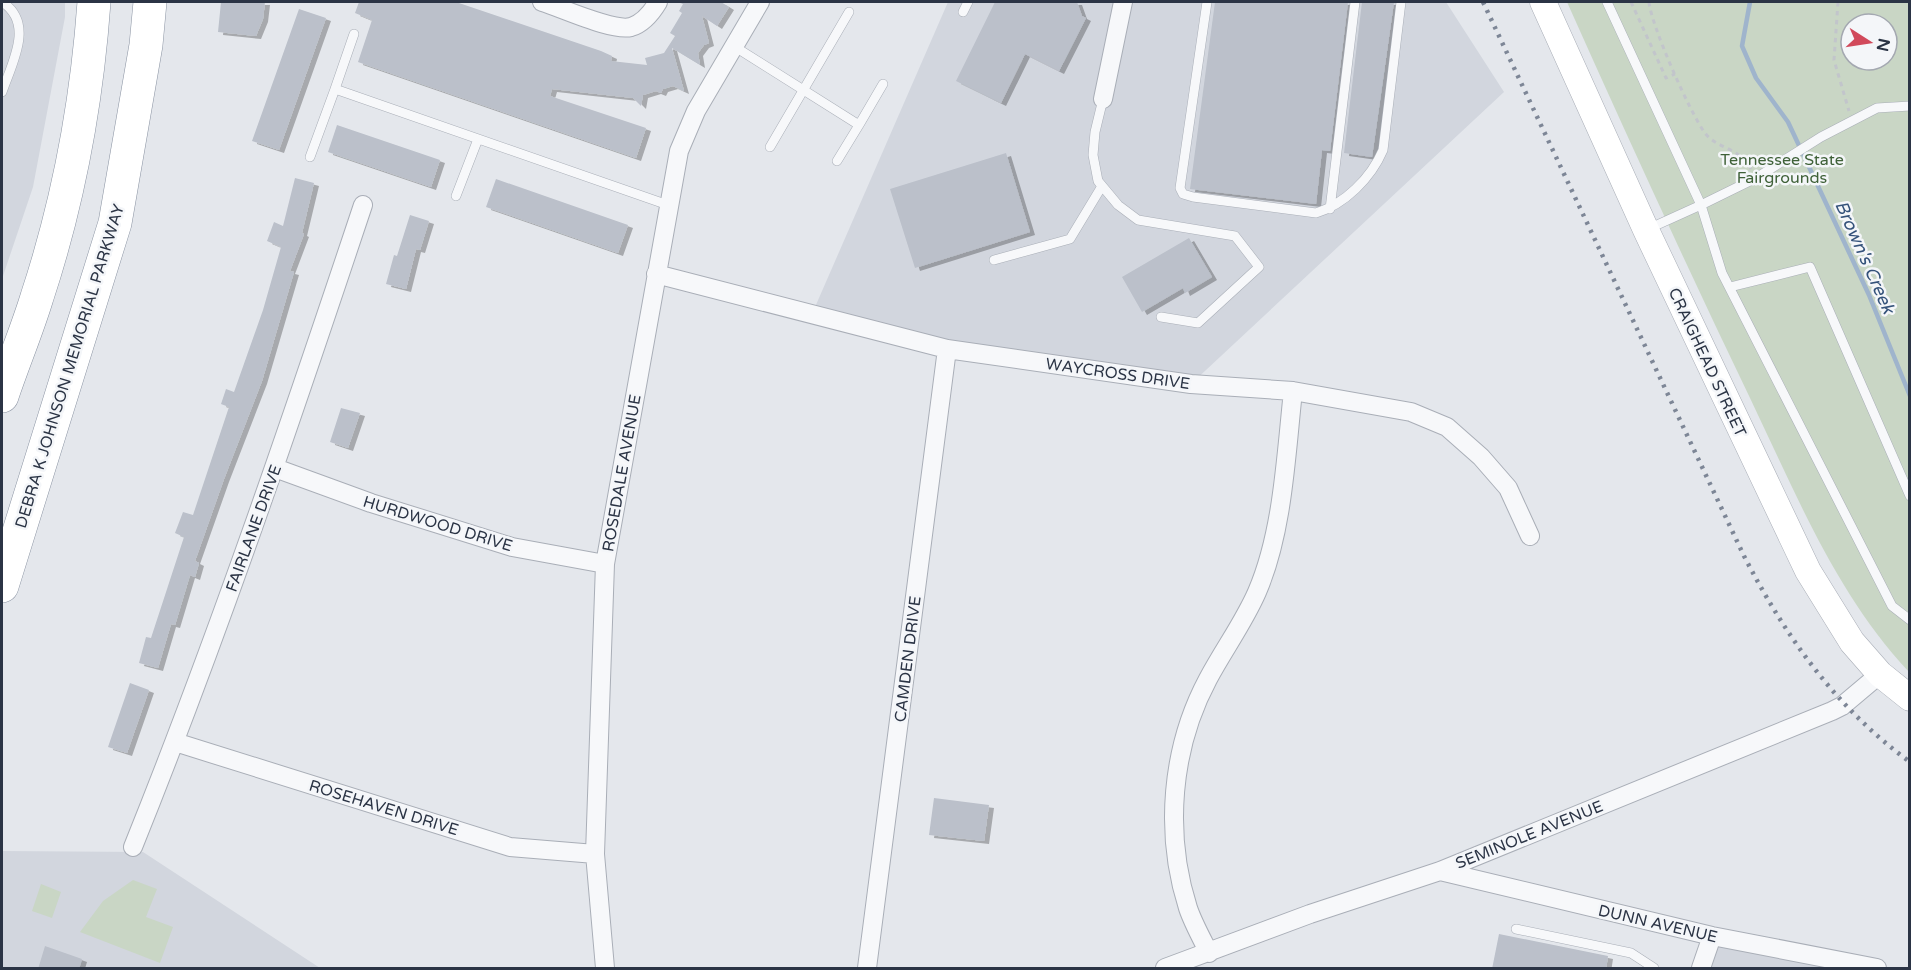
<svg xmlns="http://www.w3.org/2000/svg" width="1911" height="970" viewBox="0 0 1911 970" font-family="'Varela Round',sans-serif">
	<style>
		.built { fill: #d2d6de }
		.green { fill: #c9d6c5; fill-rule: evenodd }
		.lines { fill: none; stroke-linecap: round; stroke-linejoin: round }
		.stream { stroke: #9fb4cc; stroke-width: 4.5 }
		.building { fill: #bbc0ca; filter: url(#shadow) }
		.lane-casing { stroke: #a9aeb7; stroke-width: 10 }
		.street-casing { stroke: #a9aeb7; stroke-width: 20 }
		.secondary-casing { stroke: #a9aeb7; stroke-width: 27 }
		.highway-casing { stroke: #8b94a3; stroke-width: 34 }
		.path { stroke: #c2c5cb; stroke-width: 3; stroke-dasharray: 4.5 4.5; stroke-linecap: butt }
		.lane { stroke: #f7f8fa; stroke-width: 9 }
		.street { stroke: #f7f8fa; stroke-width: 18 }
		.secondary { stroke: #fff; stroke-width: 26 }
		.highway { stroke: #fff; stroke-width: 33 }
		.rail { stroke: #7d8696; stroke-width: 4.5; stroke-dasharray: 3 6; stroke-linecap: butt }
		.labels { text-anchor: middle; stroke-width: 5; stroke-linejoin: round; paint-order: stroke }
		.park-label { font-size: 16px; fill: #3f6138; stroke: #f4f6f9 }
		.street-label { font-size: 16px; fill: #2b3445; stroke: #f4f6f9 }
		.water-label { font-size: 18px; font-style: italic; fill: #34527a; stroke: #f4f6f9 }
	</style>
	<defs>
		<filter id="shadow"><feDropShadow dx="5" dy="3" stdDeviation="0" flood-color="#0004"/></filter>
	</defs>
	<rect width="100%" height="100%" fill="#e4e7ec"/>
	<path class="built" d="M2,2H65V17L33,187L2,279Z
		M948,2H1446L1504,92L1191,384L947,349L812,314Z
		M2,851L143,852L320,968H2Z
		M1712,936L1877,968H1701Z"/>
	<path class="green" d="M1567,2H1909V672C1836,594 1796,494 1750,398C1687,267 1626,134 1567,2ZM1851,24H1887V60H1851Z
		M133,880L157,889L146,917L173,927L160,963L80,932L103,901Z
		M41,884L61,892L52,918L32,911Z"/>
	<g class="lines">
		<path class="stream" d="M1750,2L1742,46L1756,78L1788,122L1869,295L1910,396"/>
	</g>
	<path class="building" d="M221,2H265L263,19L256,36L218,32Z
		M359,2H456L601,51L612,56L611,61L647,65L645,58L664,53L675,36L670,33L682,13L679,11L683,4L678,2H721L729,7L717,26L702,16L709,43L704,45L698,53L700,65L672,48L684,91L673,86L663,89L661,93L656,91L643,95L641,106L633,98L552,89L550,96L646,128L636,158L358,62L372,20L355,13Z
		M995,2H1077L1082,16L1086,18L1059,71L1025,54L1001,103L956,81Z
		M1215,2H1348L1330,151L1322,150L1316,204L1190,189Z
		M1362,2H1394L1372,157L1344,153Z
		M299,9L326,18L279,150L252,141Z
		M337,125L440,160L431,187L328,152Z
		M1006,153L1030,232L915,268L890,189Z
		M295,178L314,183L302,233L304,234L290,271L294,272L262,381L224,479L195,561L199,563L195,577L190,575L175,625L171,624L158,668L139,663L146,637L151,638L184,537L175,533L183,512L193,515L229,407L221,404L226,389L234,392L263,310L281,247L267,241L274,222L283,226Z
		M496,179L628,225L618,253L486,207Z
		M410,215L429,221L420,250L416,249L406,289L386,284L394,255L397,256Z
		M1189,238L1212,277L1185,293L1183,288L1142,312L1122,277Z
		M341,408L360,413L348,448L330,442Z
		M130,683L149,690L127,753L108,747Z
		M934,798L989,805L984,841L929,835Z
		M1499,934L1608,956L1606,969H1492Z
		M45,946L82,959L79,969H38Z"/>
	<g class="lines">
		<defs>
			<path id="lane" d="M1207,2L1180,188L1183,194L1193,197L1316,213C1345,204 1371,178 1383,150L1401,2
				M1607,2L1701,205L1648,229
				M963,12L968,2
				M732,45L859,125L837,161
				M335,89L354,34
				M2,92C12,63 35,23 2,2
				M1103,99L1095,132L1093,155L1098,181L1118,205L1138,220L1235,236L1259,267L1198,323L1161,317
				M1910,106L1877,108L1821,137L1756,178L1701,205L1722,273L1892,606L1910,620
				M859,125L883,84
				M770,147L849,12
				M310,157L335,89L668,205
				M456,196L478,139
				M1330,209L1355,2
				M994,260L1070,239L1102,186
				M1730,287L1810,267L1910,496
				M1516,929L1631,953L1654,968"/>
			<path id="street" d="M542,2C562,8 613,32 631,27C644,23 652,12 658,2
				M1103,99L1123,2
				M656,274L947,349L1191,384L1293,391L1411,412L1447,427L1481,457L1508,488L1530,536
				M275,468L371,503L512,547L605,564
				M175,742L510,847L595,854
				M133,847C218,636 291,421 363,205
				M1440,871L1712,936L1877,968
				M1209,953C1202,939 1193,923 1188,908C1164,833 1171,748 1208,679C1224,649 1244,622 1257,592C1283,532 1286,455 1293,391
				M605,968L595,854L605,564L679,151L696,111L760,2
				M867,968L947,349
				M1165,968L1310,914L1440,871L1832,711L1842,706L1880,674
				M1701,968L1712,936"/>
			<path id="secondary" d="M1543,2L1646,230L1808,571L1852,642L1880,674L1910,698"/>
			<path id="highway" d="M2,396C13,363 27,330 37,297C68,203 87,100 94,2
				M2,586L115,223L146,45L150,2"/>
		</defs>
		<use href="#lane" class="lane-casing"/>
		<use href="#street" class="street-casing"/>
		<use href="#secondary" class="secondary-casing"/>
		<use href="#highway" class="highway-casing"/>
		<path class="path" d="M1631,2L1666,78L1675,74
			M1649,2C1651,25 1690,113 1705,133C1717,149 1739,147 1751,169
			M1838,2L1834,60L1849,111"/>
		<use href="#lane" class="lane"/>
		<use href="#street" class="street"/>
		<use href="#secondary" class="secondary"/>
		<use href="#highway" class="highway"/>
		<path class="rail" d="M1483,2L1744,556C1786,637 1835,707 1910,762"/>
	</g>
	<g class="labels">
		<g class="park-label">
			<text x="1782" y="165">Tennessee State<tspan x="1782" dy="18">Fairgrounds</tspan></text>
		</g>
		<g class="street-label">
			<text transform="translate(1708 362) rotate(65)" y="6">CRAIGHEAD STREET</text>
			<text transform="translate(69 366) rotate(-73)" y="6">DEBRA K JOHNSON MEMORIAL PARKWAY</text>
			<text transform="translate(1118 373) rotate(8)" y="6">WAYCROSS DRIVE</text>
			<text transform="translate(621 473) rotate(-80)" y="6">ROSEDALE AVENUE</text>
			<text transform="translate(438 523) rotate(17)" y="6">HURDWOOD DRIVE</text>
			<text transform="translate(253 528) rotate(-70)" y="6">FAIRLANE DRIVE</text>
			<text transform="translate(907 659) rotate(-83)" y="6">CAMDEN DRIVE</text>
			<text transform="translate(384 807) rotate(17)" y="6">ROSEHAVEN DRIVE</text>
			<text transform="translate(1529 834) rotate(-22)" y="6">SEMINOLE AVENUE</text>
			<text transform="translate(1658 923) rotate(13)" y="6">DUNN AVENUE</text>
		</g>
		<g class="water-label">
			<text transform="translate(1865 257) rotate(66)" y="6">Brown's Creek</text>
		</g>
	</g>
	<rect width="1911" height="970" fill="none" stroke="#2b3445" stroke-width="6"/>
	<g transform="translate(1869 42) rotate(102)"><circle r="28" fill="#f4f6f9" stroke="#a4a8b1" stroke-width="1.5"/>
	<path d="M0-4.5L10 22L0 15L-10 22Z" fill="#d1495b"/>
	<text y="-9" font-size="16" font-weight="bold" text-anchor="middle" fill="#2b3445">N</text>
	</g>
</svg>
